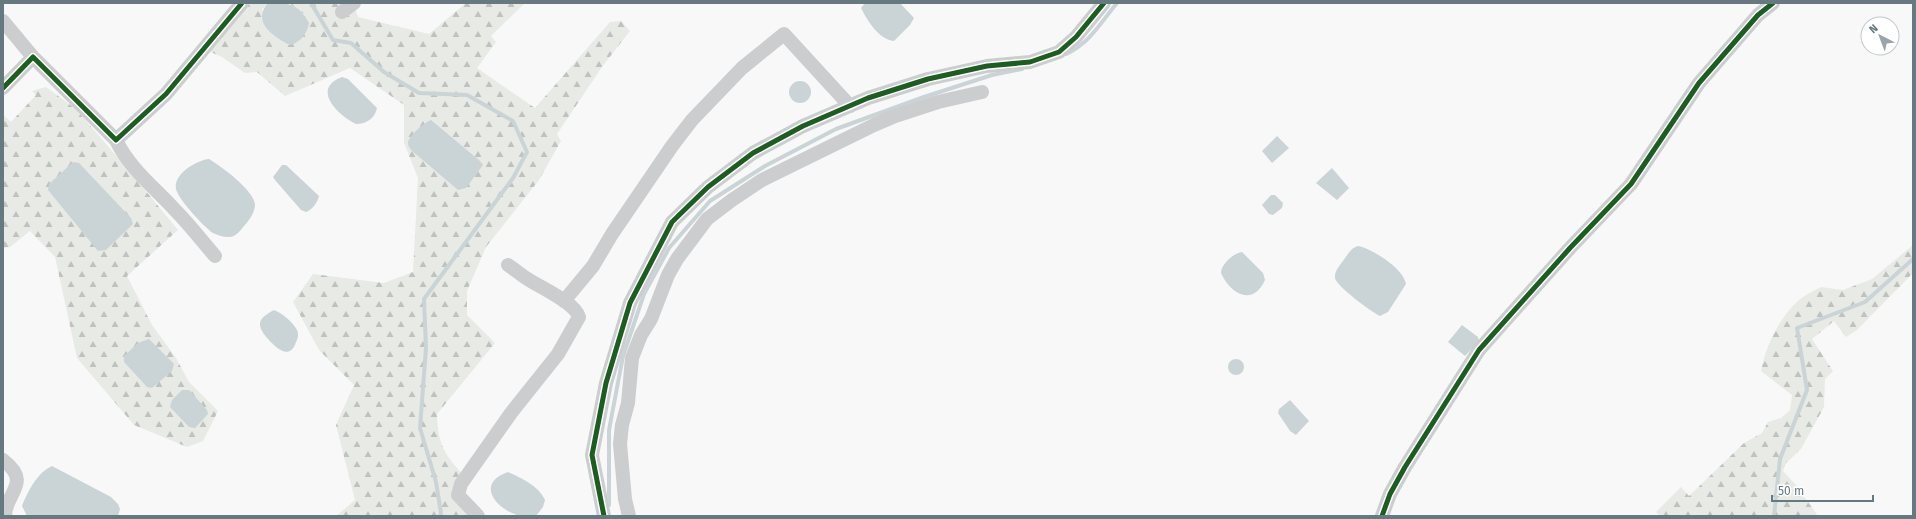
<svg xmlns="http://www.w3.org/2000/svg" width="1916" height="519" viewBox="0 0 1916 519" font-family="'Fira Sans',sans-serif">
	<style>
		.forest { fill: url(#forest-firs) }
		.water { fill: #cad4d6 }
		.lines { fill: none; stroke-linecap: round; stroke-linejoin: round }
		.stream { stroke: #cad4d6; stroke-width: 4 }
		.minor { stroke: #cbcdce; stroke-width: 14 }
		.cycleway-casing { stroke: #fff; stroke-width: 8 }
		.cycleway { stroke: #1b5e20; stroke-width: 5 }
	</style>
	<defs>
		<pattern id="forest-firs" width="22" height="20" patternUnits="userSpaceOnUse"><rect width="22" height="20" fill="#e8eae6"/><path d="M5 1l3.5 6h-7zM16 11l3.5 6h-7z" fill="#c0c2c0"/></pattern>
	</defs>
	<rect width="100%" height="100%" fill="#f8f8f8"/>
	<path class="forest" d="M233,3H268L262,10L274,35L290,45L305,15L289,3H353L358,17L429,34L466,3H525L491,36L496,42L477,68L535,108L610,22L621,21L630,31L602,67L557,134L561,141L539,180L486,247L467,291V315L495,343L437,414C438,444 443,452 463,475L461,493L484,516H336L355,500L336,425L354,385L319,350L293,302L313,274L384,283L413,272L418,178L404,143V105L350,68L285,96L257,72L245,73L222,57L208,51Z
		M46,87L76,109L131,173L178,230L127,276L152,325L176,358L189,382L218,411L203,441L187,447L134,425L77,358L55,257L30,231L10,247L3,248V115L11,122L36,95L32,91Z
		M1913,245V273L1857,330L1846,337L1834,321L1812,339L1833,371L1825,379L1824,407L1801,449L1785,464L1783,471L1796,485L1818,516H1660L1656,512L1681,487L1689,496L1744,443L1762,433L1768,422L1781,418L1790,410L1792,395L1761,371C1765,348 1779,318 1797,302C1803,296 1813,291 1821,287L1843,290L1872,279Z"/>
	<path class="water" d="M268,3C289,3 298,3 309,23C307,34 301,42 290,45C274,37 251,22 268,3Z
		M865,3H900L914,18L910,25L894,41C879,40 867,20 861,8Z
		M342,77L348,79L377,108C375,118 367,124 356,124C339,116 310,89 342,77Z
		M789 92a11 11 0 1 1 22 0a11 11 0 1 1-22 0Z
		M431,120L480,161L483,165L466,188L458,190L411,150C410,148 408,146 408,144C407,137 425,122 431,120Z
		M1277,136L1289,148L1272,163L1262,151Z
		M209,159C221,166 255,191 255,205C255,212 249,221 244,226C240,231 235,238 228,237C223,237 217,235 213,233C204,227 178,199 176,189C173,174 197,160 209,159Z
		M73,162L79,163L131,218L133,224L106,250L98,251L48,190L49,184Z
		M282,165H286L319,196C318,202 312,210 306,212L301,210L275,180L273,177Z
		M1332,168L1349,188L1337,200L1316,183Z
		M1271,195H1275L1283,203L1282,208L1273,215L1269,214L1262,205Z
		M1358,246C1373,249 1404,269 1406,284L1388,312L1380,316C1373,313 1336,286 1335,278C1334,271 1341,264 1345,258C1349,253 1351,248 1358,246Z
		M1242,252L1263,273L1265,280C1253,307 1230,294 1221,273C1221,264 1234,253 1242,252Z
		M274,310C282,313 293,322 297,330C299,335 298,338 296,342C290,361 276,348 268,339C256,325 257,319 274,310Z
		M1462,325L1478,337L1479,341L1465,356L1448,342Z
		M149,339L174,364L172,371L152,388L147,387L124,362V356L138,343Z
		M1228 367a8 8 0 1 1 16 0a8 8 0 1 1-16 0Z
		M182,390H189L207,410L208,414L195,428L189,427L170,407L172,400Z
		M1290,400L1309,421L1296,435L1290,431L1278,413L1279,409Z
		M52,466L111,497L118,504L120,509L118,516H27L22,506C28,491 37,473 52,466Z
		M508,472C521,478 539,486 545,500L543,507L536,516C531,516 525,517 520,516C497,510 474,484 508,472Z"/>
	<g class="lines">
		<path class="stream" d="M311,3L333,40L351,43L384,72L419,93L467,95L513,121L527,152L513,178L424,299L426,348L420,428L436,482L441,513L440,516
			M1066,54C1090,43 1101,22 1117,3
			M609,505V430L623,356L644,294L669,248L710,201L765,166L836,129L924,97L992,75L1022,69
			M1774,516L1780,459L1807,390L1797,328L1865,302L1913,259"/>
		<path class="minor" d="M342,12L354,3
			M3,21L33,57
			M3,88L33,57L116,140L166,94L242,3
			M116,140C129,168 155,188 175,210C189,224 202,241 215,256
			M564,301L593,266L612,234L672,146L692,120L742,68L784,34L850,106
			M3,460C33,483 5,493 5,516
			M478,516L458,495L461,484L511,413L558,354L579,317C575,302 539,287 526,278C520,274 514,269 508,265
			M604,516L592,455L606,383L630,303L672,222L708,187L753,153L803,126L868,98L928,79L987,66L1030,62L1059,52L1076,37L1104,3
			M629,516L625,499L620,444L622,425L628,403L632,358L641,335L651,319L668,275L677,259L707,219L732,200L762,180L874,125L895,116L938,102L982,92
			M1382,516L1390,494L1405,467L1479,350L1570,248L1631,184L1699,83L1758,15L1773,3"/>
		<defs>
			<path id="cycleway" d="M3,88L33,57L116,140L166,94L242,3
				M604,516L592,455L606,383L630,303L672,222L708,187L753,153L803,126L868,98L928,79L987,66L1030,62L1059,52L1076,37L1104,3
				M1382,516L1390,494L1405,467L1479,350L1570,248L1631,184L1699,83L1758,15L1773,3"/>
		</defs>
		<use href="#cycleway" class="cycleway-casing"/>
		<use href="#cycleway" class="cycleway"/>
	</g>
	<rect width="1916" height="519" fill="none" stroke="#667981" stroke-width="8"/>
	<g transform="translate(1880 36) rotate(318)"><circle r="19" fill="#ffffff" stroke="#c2c9cd"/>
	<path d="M0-3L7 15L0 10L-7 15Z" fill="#99a5ab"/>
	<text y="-6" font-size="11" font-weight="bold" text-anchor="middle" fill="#667981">N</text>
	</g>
	<path d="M1772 495v6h101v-6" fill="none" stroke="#667981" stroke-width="2"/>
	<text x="1778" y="495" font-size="12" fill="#667981" stroke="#ffffff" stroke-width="3" paint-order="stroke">50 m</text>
</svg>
